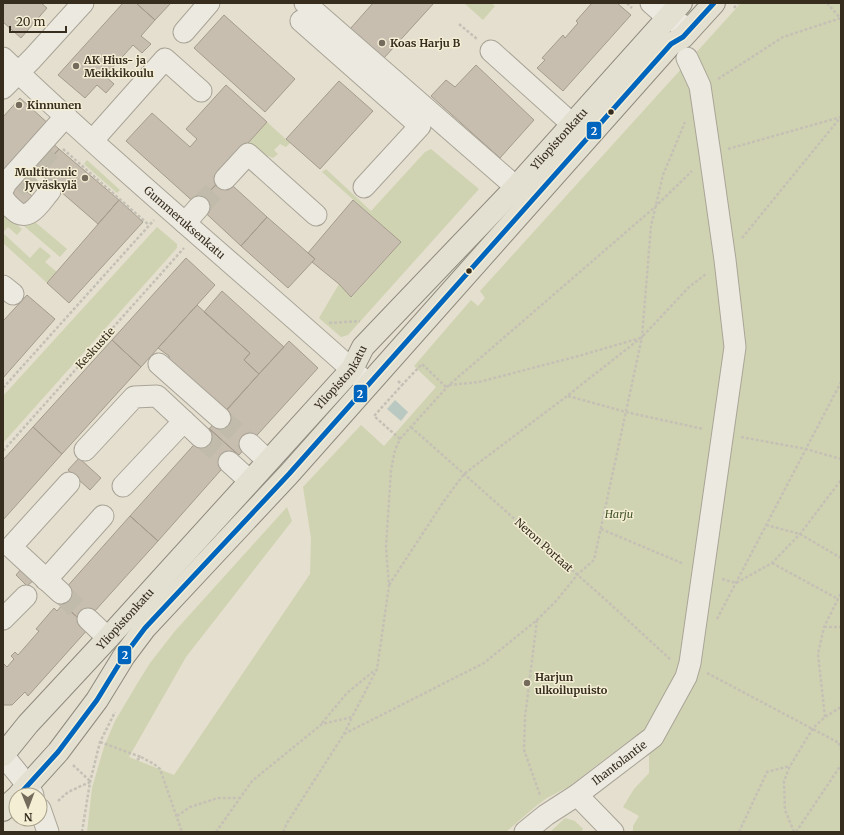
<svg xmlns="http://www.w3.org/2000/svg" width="844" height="835" viewBox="0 0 844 835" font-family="Merriweather,serif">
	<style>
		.green { fill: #d0d3b1 }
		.water { fill: #b9c9c1 }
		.building { fill: #c7beaf; stroke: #a49b8d }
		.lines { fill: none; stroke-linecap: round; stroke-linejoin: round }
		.minor-tunnel { stroke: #c1bbab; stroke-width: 21; stroke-dasharray: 21 10; stroke-linecap: butt }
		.minor-casing { stroke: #a9a497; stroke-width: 23 }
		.major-casing { stroke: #8f897e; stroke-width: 24 }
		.path { stroke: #c5c0b6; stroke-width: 2.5; stroke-dasharray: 3 2; stroke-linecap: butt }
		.minor { stroke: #ece9e0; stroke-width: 21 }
		.major { stroke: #e3e0d1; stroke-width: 22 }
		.bus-1-casing { stroke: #f4eed5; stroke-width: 8 }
		.bus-1 { stroke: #0065bd; stroke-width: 5 }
		.poi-dot { fill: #746b5c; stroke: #f4eed5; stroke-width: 1.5 }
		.bus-dot { fill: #372d1f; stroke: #f4eed5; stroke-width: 1.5 }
		.labels { text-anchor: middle; stroke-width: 3; stroke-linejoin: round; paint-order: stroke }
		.poi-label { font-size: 11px; font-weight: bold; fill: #372d1f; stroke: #f4eed5; text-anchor: start }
		.street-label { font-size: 11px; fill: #372d1f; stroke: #f4eed5 }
		.park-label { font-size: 11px; font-style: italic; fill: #435327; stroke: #f4eed5 }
		.line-badge { stroke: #f4eed5; stroke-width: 1.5 }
		.badge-label { font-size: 11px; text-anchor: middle; font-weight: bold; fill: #fff }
	</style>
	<rect width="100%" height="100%" fill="#e4dfce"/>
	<path class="green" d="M464,3H491L495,6L483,20Z
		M741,3H841V832H633V826L639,816L623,807L634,789L649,773V745L635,736L568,787L547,798L536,806L506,832H87L92,788L104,747L115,721L137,684L150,663L175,631L287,507L292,521L186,657L129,757L174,775L310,574L311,538L303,487L361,425L384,446L436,387L414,366L471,300L478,306L485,298L480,291Z
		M267,122L290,143L286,147L280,144L274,150L278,154L273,158L255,151L247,144Z
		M431,149L479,189L348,335L341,337L319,318L339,284L352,297L401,242L322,172L326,169L371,211L425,152Z
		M87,160L120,190L117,193L84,164Z
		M3,213L22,229L17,235L8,227L3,232Z
		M32,221L35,222L67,249L60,257L24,226L26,223Z
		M157,227L177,244V248L3,443V396Z
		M3,233L30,258L40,247L51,256L45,262L57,272L47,283L3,243Z
		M565,818L575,821L583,829L581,832H550Z"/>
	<path class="water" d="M395,400L408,412L401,421L387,409Z"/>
	<path class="building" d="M3,3H41L47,8L21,38L3,22Z
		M123,3H136L155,20L141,36L151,44L142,53L133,45L105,76L114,84L106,93L97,85L85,98L58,75Z
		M136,3H171L155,20Z
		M373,3H434L384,58L350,29Z
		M592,3H617L631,15L563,91L537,68L545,60L542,58L563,35L565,38L578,23L576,21Z
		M224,15L295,79L265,112L194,48Z
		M476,65L534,120L500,158L431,96L446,80L455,87Z
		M339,81L373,111L320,169L286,139Z
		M226,85L267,122L220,174L223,177L197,205L126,141L152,113L190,147L197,139L186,129Z
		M20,98L51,126L3,180V117Z
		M51,142L59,149L24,189L34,198L23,205L9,191Z
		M59,149L119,200L98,224L38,172Z
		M223,177L267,217L241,246L197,205Z
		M119,200L143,222L69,303L47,283Z
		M353,200L401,242L351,297L339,284L312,262L315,259L308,253Z
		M267,217L315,259L288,288L241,246Z
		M186,258L215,285L141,367L112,340Z
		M222,291L284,347L259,374L244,360L250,353L204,312Z
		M27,295L55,319L3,378V321Z
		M197,305L250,353L244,360L259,374L226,411L169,361V356L158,348Z
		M112,340L141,367L62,454L33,427Z
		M289,341L318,368L239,455L209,429Z
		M33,427L62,454L3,520V460Z
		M209,428L236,453L158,541L130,516Z
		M79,458L101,478L90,490L68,470Z
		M130,516L158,541L84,623L56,599Z
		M22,568L35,579L27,586L16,575Z
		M63,604L89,628L28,696L25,692L12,705H3V663L7,667L14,659L11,656L15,652L18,655L39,631L36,629L54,608L57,611Z"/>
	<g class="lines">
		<path class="minor-tunnel" d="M16,189L55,145
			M199,207L225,179
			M220,418L250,444
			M201,437L229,462
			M61,593L88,619"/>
		<defs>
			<g id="minor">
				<path d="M305,3L516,187"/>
				<path d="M651,3L668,18L690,29"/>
				<path d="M301,21L420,126L364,187"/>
				<path d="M184,32L209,3"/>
				<path d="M491,51L572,124"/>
				<path id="s1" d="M3,58C121,171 247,275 368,384"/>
				<path d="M3,88L32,59L83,3"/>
				<path d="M93,140L165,59L201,91"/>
				<path d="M225,179L248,154L316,215"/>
				<path d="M3,189L6,183L66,116"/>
				<path d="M3,198C6,203 9,206 14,210C29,224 41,201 50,191"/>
				<path d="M185,223L199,207"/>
				<path d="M3,286L13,294"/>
				<path d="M159,364L220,418"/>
				<path d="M250,444L268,461"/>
				<path d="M85,450L134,397L157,396L201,437"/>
				<path d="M229,462L250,481"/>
				<path d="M123,486L184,421"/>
				<path d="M46,580L103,516"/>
				<path d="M61,593L11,547L69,483"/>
				<path d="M3,619L26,596"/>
				<path d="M88,619L108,638"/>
				<path d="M3,755L28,786L33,795"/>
				<path d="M577,795L613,832"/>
				<path d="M40,809L48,832"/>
				<path id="s2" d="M525,832L546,815L577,795L653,737L686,677L690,663L735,347L725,260L710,154L700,86L687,58"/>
			</g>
			<g id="major">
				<path id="s3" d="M3,755L28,724L108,638L352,369L363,347L516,187L681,3"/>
				<path d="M19,795L58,752L97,700L124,656L145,628L289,474L671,44L683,37L714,3"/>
				<path d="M3,810L16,798"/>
			</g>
		</defs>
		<use href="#minor" class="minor-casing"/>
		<use href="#major" class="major-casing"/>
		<path class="path" d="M627,3L632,8
			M827,3L841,19
			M734,8L738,3
			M459,24L477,39
			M718,79L783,37L841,18
			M63,149L149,225
			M728,149L841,117
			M742,238L840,118
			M329,323L360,321
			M398,381L402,385L422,364L446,387
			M449,385L479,382L582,355L640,338
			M3,388L154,220
			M568,396L626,412L703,429
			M411,427L607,601L671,660
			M741,437L806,449L841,459
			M400,439L374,416L402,385
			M3,451L184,248
			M766,525L800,534L841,558
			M601,529L684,564
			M772,563L838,599
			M722,579L736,583L772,563L800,534L841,480
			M389,585L444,501L464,474L567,396L642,337L689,287L706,274
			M717,619L841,382
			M537,620L525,717L524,750L540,795
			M824,627H841
			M707,673L841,744
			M825,717L818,654L824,627L841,593
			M322,723L347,693L375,670
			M344,734L484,663L537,620L557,600L577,575L594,560L642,337L651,226L663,175L685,122
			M100,742L141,757
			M839,743L841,749
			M137,760L141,757L154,764L160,769L182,832
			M73,765L90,781
			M58,801L68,792L90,782
			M177,816L190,807L218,798H240
			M82,832L90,782L100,742L115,712
			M216,832L252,781L322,724L352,717L377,669L389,586L386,547L391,470L395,450L400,439L449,385L655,207L692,171
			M283,832L287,823L344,734L352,717
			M739,832L767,772L790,766
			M794,832L785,810L784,781L790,766L813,728L825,717L841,707
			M796,832L841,765"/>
		<use href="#minor" class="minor"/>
		<use href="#major" class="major"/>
		<defs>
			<path id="bus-1" d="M19,795L58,752L97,700L124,656L145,628L289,474L671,44L683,37L714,3"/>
		</defs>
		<use href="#bus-1" class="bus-1-casing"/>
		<use href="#bus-1" class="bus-1"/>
	</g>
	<g class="poi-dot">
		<circle cx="382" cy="43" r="4"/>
		<circle cx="76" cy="66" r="4"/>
		<circle cx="19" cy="105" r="4"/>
		<circle cx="85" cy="178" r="4"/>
		<circle cx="527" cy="683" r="4"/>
	</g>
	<g class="bus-dot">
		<circle cx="611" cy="112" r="3.5"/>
		<circle cx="469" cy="271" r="3.5"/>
	</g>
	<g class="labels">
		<g class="poi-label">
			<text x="390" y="47">Koas Harju B</text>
			<text x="84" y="64">AK Hius- ja<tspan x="84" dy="13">Meikkikoulu</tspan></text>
			<text x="27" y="109">Kinnunen</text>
			<text x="77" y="176" text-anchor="end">Multitronic<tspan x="77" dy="13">Jyväskylä</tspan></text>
			<text x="535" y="681">Harjun<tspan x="535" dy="13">ulkoilupuisto</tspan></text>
		</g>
		<g class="street-label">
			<text dy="4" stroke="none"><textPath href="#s3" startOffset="831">Yliopistonkatu</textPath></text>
			<text dy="4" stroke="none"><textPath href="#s1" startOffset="245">Gummeruksenkatu</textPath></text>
			<text transform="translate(95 348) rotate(-48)" y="4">Keskustie</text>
			<text dy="4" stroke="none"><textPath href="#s3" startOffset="507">Yliopistonkatu</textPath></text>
			<text transform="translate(544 545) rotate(42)" y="4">Neron Portaat</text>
			<text dy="4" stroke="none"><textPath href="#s3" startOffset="183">Yliopistonkatu</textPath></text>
			<text dy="4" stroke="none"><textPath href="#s2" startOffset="117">Ihantolantie</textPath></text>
		</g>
		<g class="park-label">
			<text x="619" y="518">Harju</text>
		</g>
	</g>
	<g class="line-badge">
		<rect x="586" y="121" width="16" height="19" rx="4" fill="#0065bd"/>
		<rect x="353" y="384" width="15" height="19" rx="4" fill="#0065bd"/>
		<rect x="117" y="645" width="15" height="20" rx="4" fill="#0065bd"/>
	</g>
	<g class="badge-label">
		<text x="594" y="135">2</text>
		<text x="360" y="398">2</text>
		<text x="125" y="659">2</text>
	</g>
	<rect width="844" height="835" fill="none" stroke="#372d1f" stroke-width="8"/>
	<g transform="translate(28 807) rotate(179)"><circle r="19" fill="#f4eed5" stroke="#a8a18c"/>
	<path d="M0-3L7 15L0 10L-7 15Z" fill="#746b5c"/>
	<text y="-6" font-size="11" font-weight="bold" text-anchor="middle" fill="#372d1f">N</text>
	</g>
	<path d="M10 26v6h56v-6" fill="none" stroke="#372d1f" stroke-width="2"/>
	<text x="16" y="26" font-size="12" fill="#372d1f" stroke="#f4eed5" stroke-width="3" paint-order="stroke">20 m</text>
</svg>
